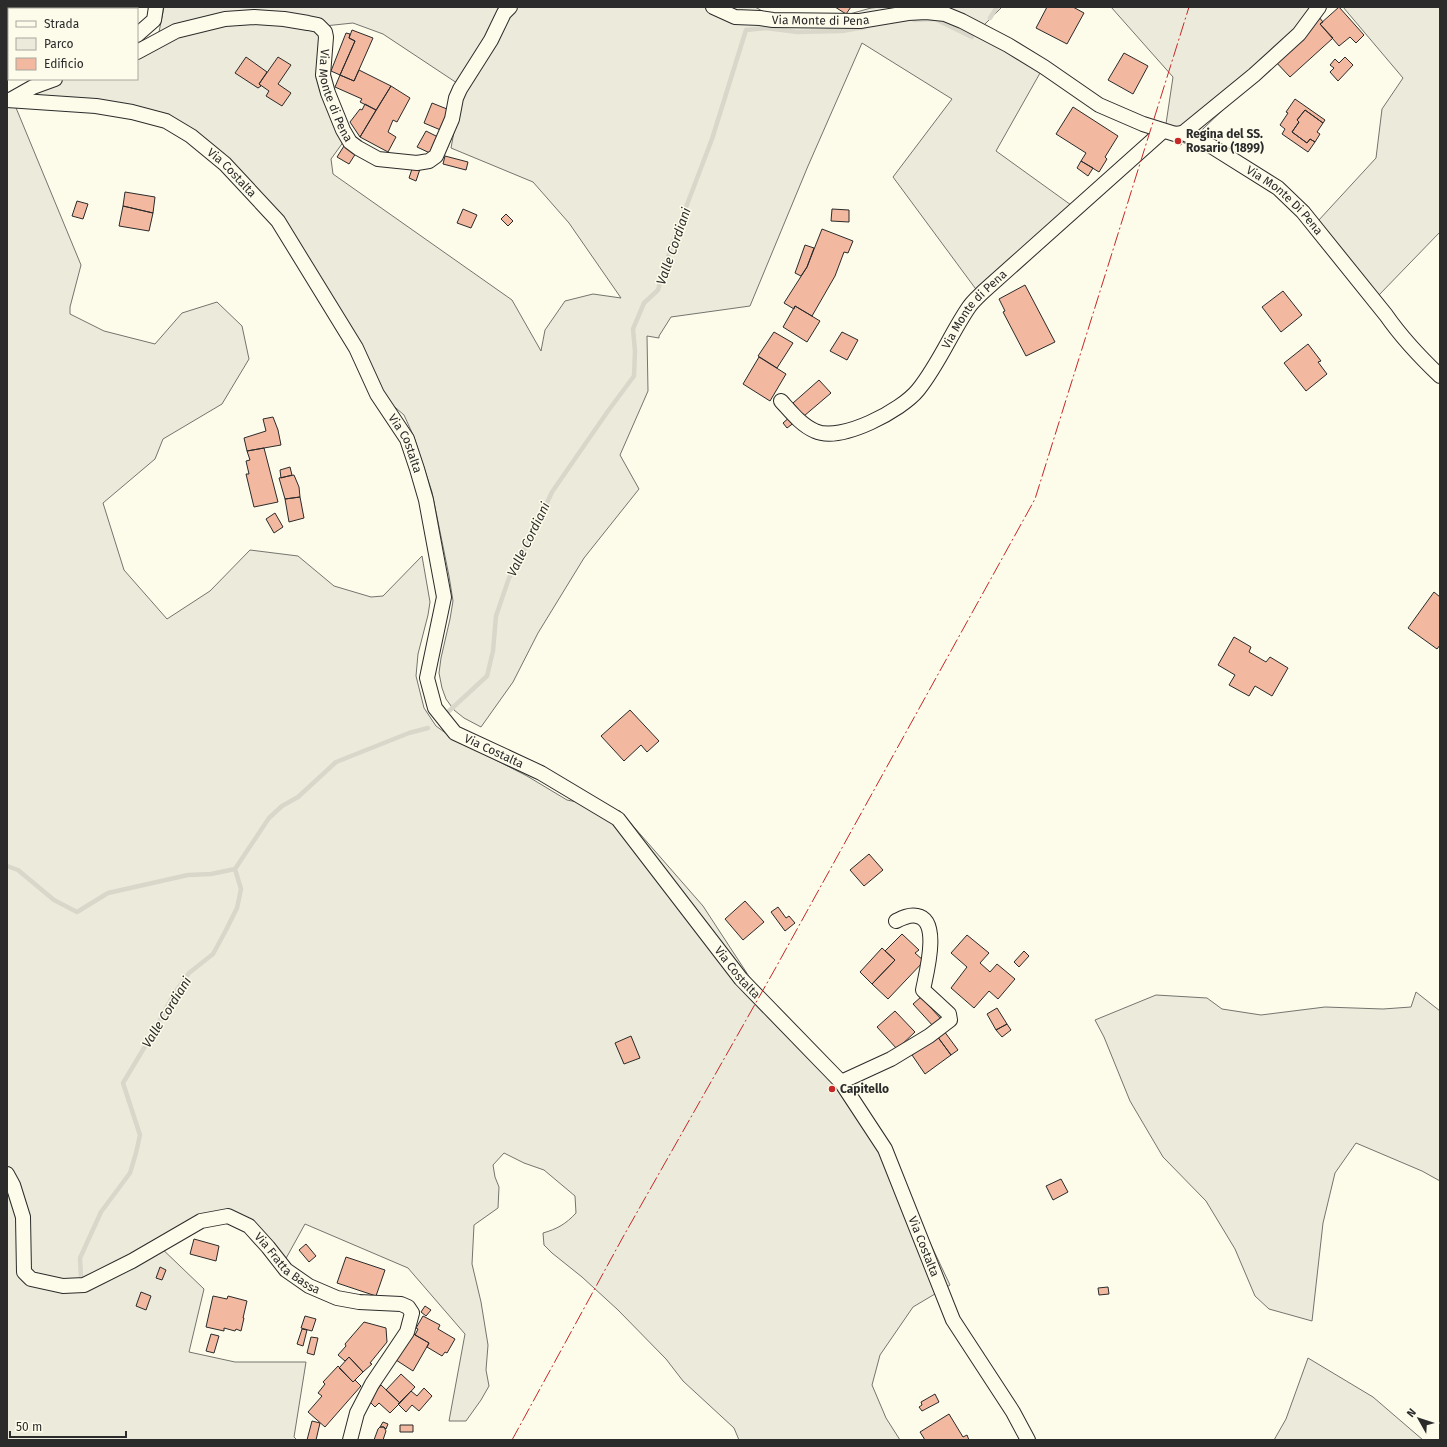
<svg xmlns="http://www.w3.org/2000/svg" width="1447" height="1447" viewBox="0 0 1447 1447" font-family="'Fira Sans',sans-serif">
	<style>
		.green { fill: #ecebdb; stroke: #74746e; fill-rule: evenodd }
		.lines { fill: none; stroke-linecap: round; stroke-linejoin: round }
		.stream { stroke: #d8d7c9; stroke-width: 4.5 }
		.building { fill: #f2b8a0; stroke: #2b2b2b }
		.street-casing { stroke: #2b2b2b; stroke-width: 16 }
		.street { stroke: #fdfbea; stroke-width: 14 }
		.power { stroke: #c62828; stroke-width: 1; stroke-dasharray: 14 3 2 3; stroke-linecap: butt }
		.poi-dot { fill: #c62828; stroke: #fdfbea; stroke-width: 1.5 }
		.labels { text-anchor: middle; stroke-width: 3; stroke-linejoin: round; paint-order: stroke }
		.street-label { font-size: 12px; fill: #2b2b2b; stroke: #fdfbea }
		.poi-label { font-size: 12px; font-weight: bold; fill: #2b2b2b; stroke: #fdfbea; text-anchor: start }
		.water-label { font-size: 13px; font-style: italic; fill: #2b2b2b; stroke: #fdfbea }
	</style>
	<rect width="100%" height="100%" fill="#fdfbea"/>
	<path class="green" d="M164,7H755L766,13L846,15L871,8L882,7H946L951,9L953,7H1002L980,29L1044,66L996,151L1071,205L978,292L893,177L952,99L862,43L808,166L750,306L671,317L659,336V338L647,336L648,391L620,455L639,489L584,558L538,633L513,682L481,727L464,718L454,710L446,699L442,688L439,673L441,658L450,619L453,601L449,576L432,492L414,437L404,415L374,389L267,206L184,126L117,109L14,103L81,265L70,307V314L104,331L155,344L182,313L217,302L242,326L249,359L222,404L163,439L155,459L103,503L124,570L167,619L210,591L250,550L298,556L334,586L371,597L383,596L422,556L430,602L428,615L418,654L416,676L424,708L436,726L451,737L527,776L567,800L620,811L703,906L771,1010L880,1137L950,1285L913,1307L880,1355L872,1385L886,1418L900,1440H739L734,1428L683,1381L666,1359L618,1310L582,1277L552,1253L544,1245L543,1233C557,1229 566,1224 576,1213L575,1196L544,1170L524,1163L504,1153L493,1165L495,1177L499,1187L498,1208L474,1225L472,1264L481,1302L488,1345L486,1370L489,1386L481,1400L466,1421H449L465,1334L408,1268L305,1224L284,1262L227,1210L156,1243L204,1289L189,1352L235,1362H306L294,1437L297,1440H7V102L14,103L62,79H137V47L158,37ZM353,23L383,34L466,89L456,121L451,148L533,182L569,223L621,298L593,294L565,301L545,330L541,351L512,300L333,174L331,159L344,141L320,32L315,27Z
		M1111,7H1326L1319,17L1203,129L1191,146L1182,142L1181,145L1175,143V140L1164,137L1173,77Z
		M1343,7H1440V232L1378,296L1318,221L1376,158L1382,109L1403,78Z
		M1416,992L1440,1011V1181L1422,1171L1356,1143L1335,1173L1323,1223L1312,1321L1269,1309L1255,1296L1235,1249L1206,1201L1163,1157L1130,1101L1104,1037L1095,1020L1156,995L1207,998L1222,1009L1261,1015L1325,1007L1383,1009L1411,1007Z
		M1308,1358L1373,1397L1423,1440H1274L1286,1419Z"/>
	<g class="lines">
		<path class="stream" d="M990,18L997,7
			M914,20L935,19L972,37
			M449,711L487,676L493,651L496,616L509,578L532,535L552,492L608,411L634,376L635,351L633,329L644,303L658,290L672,244L712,139L746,30L766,28L797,32L842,31L865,27
			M7,866L18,870L54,900L77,912L108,893L188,875L211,874L235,869
			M81,1277L80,1258L101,1212L130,1173L136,1153L140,1135L123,1083L153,1033L174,994L189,973L213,954L225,932L237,908L241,889L235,869L269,818L282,806L298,797L336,762L409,733L428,728"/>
	</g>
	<path class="building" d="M835,7H851L846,14Z
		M1047,7H1073L1084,13L1067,44L1036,28Z
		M1339,7L1364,35L1356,43L1350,37L1339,46L1320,24Z
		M1319,17L1323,22L1320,24L1333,38L1290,77L1274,60L1310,31L1307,28Z
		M352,30L373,38L354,81L340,75L355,41L349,38Z
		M346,33L350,34L349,38L355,41L340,75L331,71Z
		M1124,53L1148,66L1133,94L1108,80Z
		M7,57H9V76H8L7,81Z
		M246,57L267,72L259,84L261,86L258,88L235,73Z
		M278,57L291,65L278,84L291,93L282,106L266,96L269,91L259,84Z
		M1345,57L1353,65L1338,81L1330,72L1334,68L1330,65L1335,59L1339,63Z
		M359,70L391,86L376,110L360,102L362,99L335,87L340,75L354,81Z
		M391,86L410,98L397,122L393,120L388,132L396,137L388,152L360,137Z
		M1295,99L1325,120L1323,123L1305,110L1297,120L1299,122L1292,132L1307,143L1310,139L1315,142L1308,152L1282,134L1285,129L1280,125L1288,113L1286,112Z
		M432,103L452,111L443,131L424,123Z
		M365,104L376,110L360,137L350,122L360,109L362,110Z
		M1073,107L1118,136L1105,157L1107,159L1099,172L1081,161L1086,153L1056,134Z
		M1305,110L1323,123L1317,132L1320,134L1315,142L1310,139L1307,143L1292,132L1299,122L1297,120Z
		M426,131L440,138L432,154L417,147Z
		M344,146L356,153L349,164L337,157Z
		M445,156L468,162L466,170L443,164Z
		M1081,161L1093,168L1088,176L1077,168Z
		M413,166L420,169L416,181L409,178Z
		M125,192L155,197L153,213L123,206Z
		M77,201L88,204L83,219L72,216Z
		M123,206L153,213L149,231L119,226Z
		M463,209L477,215L471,228L457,223Z
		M832,209L849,210V222L831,221Z
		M506,214L513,221L508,226L501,219Z
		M822,229L853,241L848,253L844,252L835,276L812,316L795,306L794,309L784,303L807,267Z
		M805,245L814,248L807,267L801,276L795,273Z
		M1025,285L1055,342L1026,356L1003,312L1005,311L999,299Z
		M1283,291L1302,315L1281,332L1262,307Z
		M795,306L820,321L807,342L783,327Z
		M774,332L793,343L777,368L758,356Z
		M842,332L858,340L847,360L830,351Z
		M1308,344L1321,361L1318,362L1327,374L1306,391L1284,363Z
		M759,357L786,374L770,401L743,384Z
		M819,380L831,393L804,416L793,403Z
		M791,416L795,422L787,428L783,423Z
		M273,417L278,430L281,445L247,451L244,438L266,431L263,419Z
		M264,448L278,502L254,507L246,474H249L246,461L250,460L247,451Z
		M290,467L292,475L281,478L280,470Z
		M294,475L299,487L300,497L285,499L279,478Z
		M300,497L304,518L289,522L285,499Z
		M275,513L283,527L274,533L266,519Z
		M1434,592L1440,597V645L1437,649L1408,628Z
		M1234,637L1251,647L1249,652L1266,662L1270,657L1288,668L1272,696L1255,686L1249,696L1229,685L1235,675L1218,665Z
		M630,710L659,741L647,752L641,745L624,761L601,736Z
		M869,854L883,870L864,886L850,870Z
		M745,901L764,922L743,940L725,919Z
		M778,907L786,918L789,916L795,923L785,931L771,912Z
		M902,934L919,950L915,953L924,961L888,999L872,984L895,960L885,951Z
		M967,935L989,953L980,963L990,972L997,964L1015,979L998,999L989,991L974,1008L951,988L967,967L951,953Z
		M882,948L895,960L872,984L860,972Z
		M1024,951L1029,956L1019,967L1014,962Z
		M921,997L942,1020L934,1027L913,1004Z
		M997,1008L1007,1024L996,1030L987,1014Z
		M895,1011L915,1032L897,1049L877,1027Z
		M1007,1024L1011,1030L1002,1037L996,1030Z
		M944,1031L958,1050L951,1055L937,1036Z
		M631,1036L640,1058L624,1064L615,1043Z
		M937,1036L951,1055L925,1074L912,1055Z
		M1061,1179L1068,1192L1053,1200L1046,1186Z
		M194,1239L219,1246L216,1261L190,1254Z
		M306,1244L316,1256L309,1262L299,1250Z
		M346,1257L385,1270L376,1296L337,1283Z
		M160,1267L166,1270L162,1280L156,1278Z
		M1108,1287L1109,1294L1099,1295L1098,1288Z
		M141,1292L151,1296L146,1310L136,1306Z
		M213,1296L227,1299L228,1296L247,1301L243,1318H244L241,1331L236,1329L235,1331L224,1328V1331L206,1327Z
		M425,1306L431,1310L426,1316L421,1312Z
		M305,1316L316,1319L312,1331L301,1328Z
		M423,1316L440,1325L438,1329L455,1339L447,1353L445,1352L442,1356L427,1347L429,1343L415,1335L418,1329L416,1328Z
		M364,1322L386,1328L387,1342L370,1363L372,1364L363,1372L349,1357L345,1361L338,1355L346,1346L345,1344Z
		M302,1329L307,1330L303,1346L297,1344Z
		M412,1333L429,1343L413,1371L396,1360Z
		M211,1334L219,1336L214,1353L206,1351Z
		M311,1337L318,1338L314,1355L307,1353Z
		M349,1357L363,1372L353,1382L339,1368Z
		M338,1366L353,1382L355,1380L361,1386L325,1427L308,1412L322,1396L318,1393L325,1384L323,1382Z
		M401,1374L415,1387L400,1403L386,1390Z
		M381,1385L400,1403L390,1413L379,1403L375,1407L370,1402L373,1398L371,1396Z
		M424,1388L432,1396L419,1411L412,1405L406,1412L398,1404L411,1391L417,1396Z
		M935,1394L939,1402L922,1411L919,1407L922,1405L921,1402Z
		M949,1414L963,1437L967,1435L969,1440H925L920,1432Z
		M312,1421L320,1423L316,1440H307Z
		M383,1422L388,1424L386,1429L384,1427H380Z
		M400,1425H413V1432H400Z
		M380,1427H384L386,1431L383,1440H374L378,1429Z"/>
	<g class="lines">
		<defs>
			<g id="street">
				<path id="s1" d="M713,7L735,17L760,18L773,20L860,21L908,13L926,12L945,14L962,21L1008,45L1044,67L1099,105L1143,124L1175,134L1183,133"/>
				<path d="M137,35L154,20L156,7"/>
				<path id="s2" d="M137,52L176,31L225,19L254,17L284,19L308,23L318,25L325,32L326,37L323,75L328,93L343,130L350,142L358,148L378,159L417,163L429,161L436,156L452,119L456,98L460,89L491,40L504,13L510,7"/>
				<path id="s3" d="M7,100L96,106L132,112L166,121L191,136L225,164L278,221L356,348L377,394L407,439L417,469L426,500L444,597L427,678L435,708L455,733L541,773L618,819L741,979L841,1082L885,1149L953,1320L1013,1412L1028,1440"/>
				<path d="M10,100L33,87L55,79"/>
				<path id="s4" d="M1183,133L1211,146L1278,188L1303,212L1386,315C1402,338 1420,357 1440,376"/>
				<path d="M1183,133L1254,75L1299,34L1319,7"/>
				<path id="s5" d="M781,401C791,412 801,425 815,431C841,443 902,410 918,390C939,364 951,333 969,307C973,301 979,296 984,291L1163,131"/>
				<path d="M841,1082L891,1059L929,1036L950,1020L949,1014L923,990C926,974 941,920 917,916C910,914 902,918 896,921"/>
				<path id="s6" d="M7,1174L13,1185L23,1217L24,1272L31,1279L63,1286L84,1285L132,1261L201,1221L228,1216L249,1226L268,1247L286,1270L309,1286L337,1298L359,1302L401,1304L408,1307L412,1313L407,1332L372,1384L357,1413L350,1440"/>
			</g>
		</defs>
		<use href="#street" class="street-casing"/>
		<use href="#street" class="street"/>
		<path class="power" d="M512,1440L623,1237L775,969L1035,499L1189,7"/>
	</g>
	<g class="poi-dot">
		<circle cx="1178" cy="141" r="4"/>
		<circle cx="832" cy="1089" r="4"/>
	</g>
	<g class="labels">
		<g class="street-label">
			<text dy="4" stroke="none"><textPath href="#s1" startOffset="110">Via Monte di Pena</textPath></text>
			<text dy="4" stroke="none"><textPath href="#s2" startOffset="264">Via Monte di Pena</textPath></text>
			<text dy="4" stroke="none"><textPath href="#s3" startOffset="245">Via Costalta</textPath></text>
			<text dy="4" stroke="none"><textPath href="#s4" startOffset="123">Via Monte Di Pena</textPath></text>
			<text dy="4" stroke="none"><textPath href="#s5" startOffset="260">Via Monte di Pena</textPath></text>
			<text dy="4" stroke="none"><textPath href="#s3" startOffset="569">Via Costalta</textPath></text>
			<text dy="4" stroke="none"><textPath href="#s3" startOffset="917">Via Costalta</textPath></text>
			<text dy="4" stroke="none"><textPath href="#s3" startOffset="1253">Via Costalta</textPath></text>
			<text dy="4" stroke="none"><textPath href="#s3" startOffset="1589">Via Costalta</textPath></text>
			<text dy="4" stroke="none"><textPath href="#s6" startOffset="403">Via Fratta Bassa</textPath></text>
		</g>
		<g class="poi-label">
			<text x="1186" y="138">Regina del SS.<tspan x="1186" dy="14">Rosario (1899)</tspan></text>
			<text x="840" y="1093">Capitello</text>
		</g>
		<g class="water-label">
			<text transform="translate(673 246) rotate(-71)" y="5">Valle Cordiani</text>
			<text transform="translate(528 539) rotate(-64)" y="5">Valle Cordiani</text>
			<text transform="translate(166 1012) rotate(-58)" y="5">Valle Cordiani</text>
		</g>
	</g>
	<rect width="1447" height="1447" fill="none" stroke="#2b2b2b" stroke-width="16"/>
	<rect x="8" y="8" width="130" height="72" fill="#fdfbea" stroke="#a9a89e"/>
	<rect x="16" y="21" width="20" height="6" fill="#fdfbea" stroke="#a9a89e"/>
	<text x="44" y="28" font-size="12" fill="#2b2b2b">Strada</text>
	<rect x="16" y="38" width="20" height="12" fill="#ecebdb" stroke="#a9a89e"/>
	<text x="44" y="48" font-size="12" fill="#2b2b2b">Parco</text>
	<rect x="16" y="58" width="20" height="12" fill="#f2b8a0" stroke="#a9a89e"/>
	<text x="44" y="68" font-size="12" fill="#2b2b2b">Edificio</text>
	<g transform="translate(1419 1419) rotate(309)" stroke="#fdfbea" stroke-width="3" paint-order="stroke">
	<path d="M0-3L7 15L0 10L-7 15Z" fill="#2b2b2b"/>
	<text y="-6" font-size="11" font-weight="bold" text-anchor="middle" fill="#2b2b2b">N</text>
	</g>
	<path d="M10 1431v6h116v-6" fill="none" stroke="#2b2b2b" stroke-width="2"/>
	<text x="16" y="1431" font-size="12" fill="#2b2b2b" stroke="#fdfbea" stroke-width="3" paint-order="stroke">50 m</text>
</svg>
